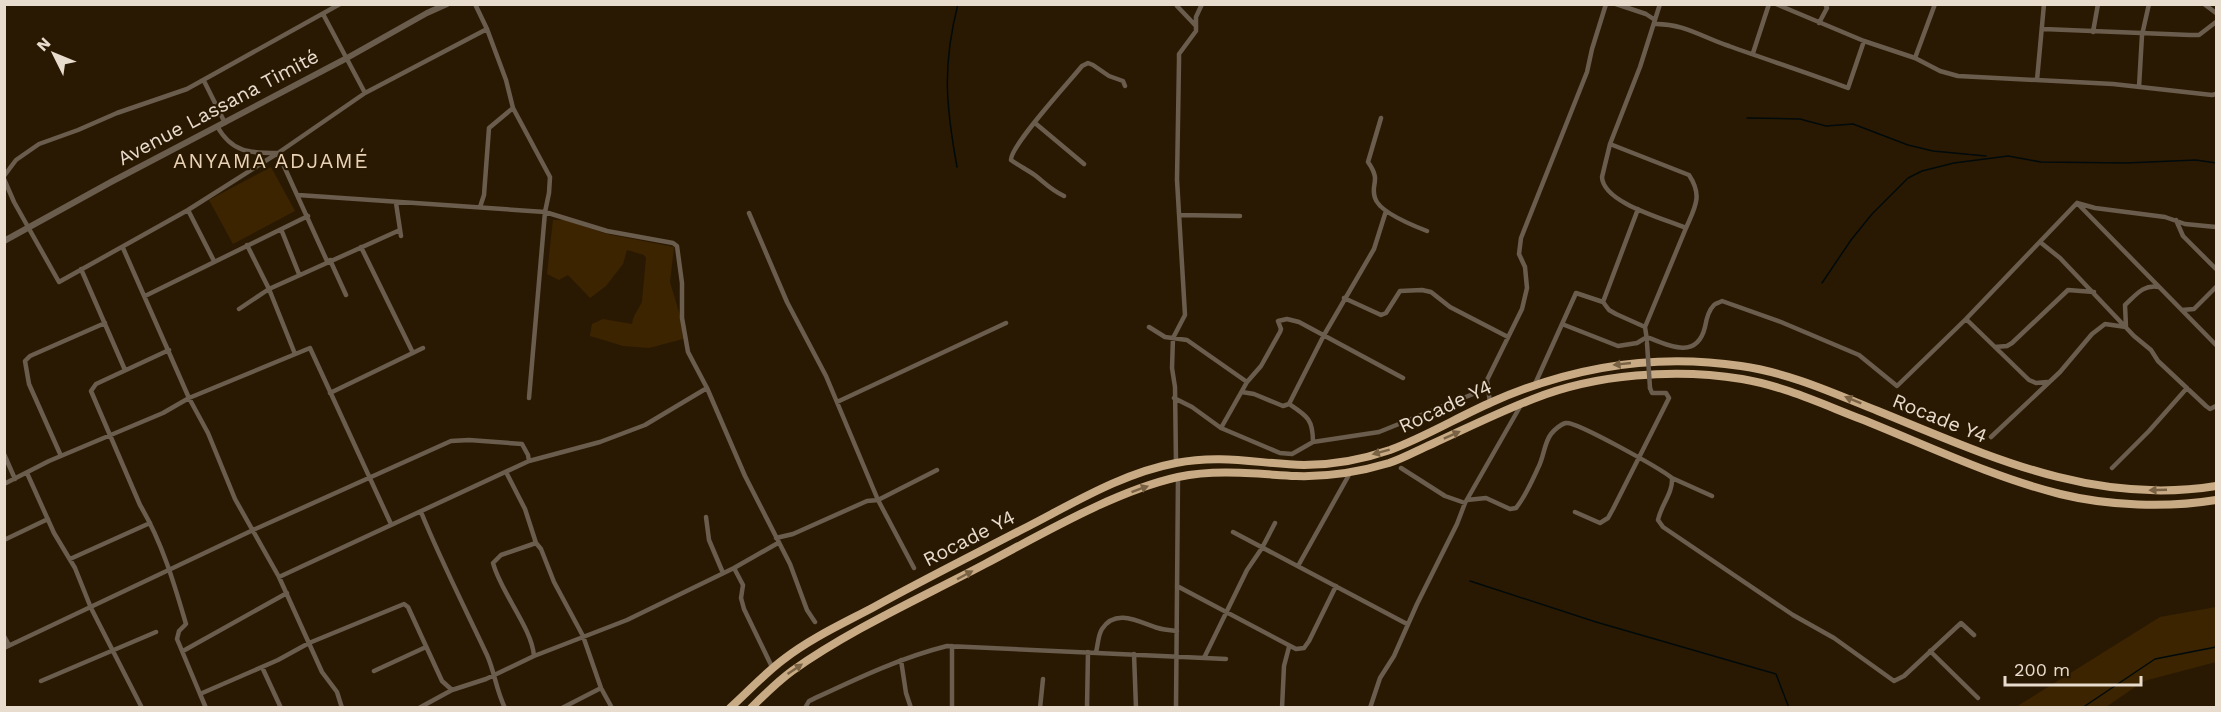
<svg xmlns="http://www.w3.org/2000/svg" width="2221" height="712" viewBox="0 0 2221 712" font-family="'Work Sans',sans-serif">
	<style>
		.green { fill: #3c2400 }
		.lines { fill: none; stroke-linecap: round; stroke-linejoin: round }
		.stream { stroke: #000a0b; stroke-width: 1.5 }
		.minor { stroke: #6a5d4d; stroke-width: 4.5 }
		.tertiary { stroke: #6a5d4d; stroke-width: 6 }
		.trunk { stroke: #c8aa85; stroke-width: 8 }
		.minor-bridge { stroke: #6a5d4d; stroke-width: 4.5 }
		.oneway { fill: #796244 }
		.labels { text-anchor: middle; stroke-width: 4.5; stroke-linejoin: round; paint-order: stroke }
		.street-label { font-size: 20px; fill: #e8dcce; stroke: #2a1902 }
		.neighbourhood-label { font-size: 21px; letter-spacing: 1.5px; fill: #ead2b6; stroke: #2a1902 }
	</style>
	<rect width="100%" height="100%" fill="#2a1902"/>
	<path class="green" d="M271,167L295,211L233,244L209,200Z
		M553,220H566L607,234L674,247L670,282L681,319L683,339L649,348L623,346L590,336L592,324L603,319L632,324C633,314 639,310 642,301L646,258L644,255L627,250L623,264L606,286L590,298L568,275L559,280L547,274Z
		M2216,607V662L2144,681L2106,707H2016L2160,617Z"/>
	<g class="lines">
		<path class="stream" d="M1747,118L1800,119L1826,126L1853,124L1908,145L1933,151L1986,156
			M957,167C946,106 942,66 958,4
			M1822,283L1851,240L1872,214L1908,178L1922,171L1954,163L2008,156L2041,162L2126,163L2196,160L2216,163
			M1470,581L1596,622L1776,674L1789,708
			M2082,708L2155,659L2216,647"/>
		<path class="minor" d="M1616,4L1646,14L1655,20
			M1776,4L1864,41L1915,58L1940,71L1958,76L2113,84L2212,95L2216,94
			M2204,4L2216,13
			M1177,6L1196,26
			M323,14L365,93
			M1819,23L1827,8L1825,4
			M1654,24C1683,23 1702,37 1729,46C1768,60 1808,73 1848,88L1864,41
			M487,29L506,80L513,108L550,177L549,193L545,212L529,398
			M2043,29L2190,35H2199L2216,22
			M2093,32L2098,4
			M1753,53L1769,4
			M1915,58L1935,4
			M2037,80L2044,4
			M204,81L225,123
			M2139,87L2142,35L2149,4
			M1381,118L1368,162C1382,182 1370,183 1375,198C1379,212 1414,226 1427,231
			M1035,123L1084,164
			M217,126C232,153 250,153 278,153L327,261
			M1610,144L1689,175C1703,196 1695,207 1686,228
			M4,176L16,160L39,144L78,130L117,113L187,89L340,4
			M4,179L14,202L59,282L188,210L278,153L365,93L487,29L475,4
			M298,195L545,212L607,231L673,243L677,246L682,283V318L688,352L707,388L745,476L790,564L807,610L815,622
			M1064,196C1051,190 1046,184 1036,176C1028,170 1019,166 1011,160C1010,146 1070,81 1082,66L1088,63L1093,65L1109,76L1123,81L1125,86
			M396,203L401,236
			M2077,203L2216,345
			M480,207L484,195L489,128L513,108
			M188,210L214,261
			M749,213L787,302L826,376L878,500L914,568
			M1179,215L1240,216
			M2176,220L2183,236L2216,269
			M281,229L299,274
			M2040,242L2060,258L2134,336L2151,350L2158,361L2206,406L2210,409L2216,406
			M247,245L269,289L295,354
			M361,247L413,353
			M123,248L189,398L208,433L235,499L279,577L322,672L337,692L342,708
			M330,260L346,295
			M81,269L125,370
			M145,296L308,216
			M1344,298L1381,315L1386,313L1400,291L1422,290L1431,292L1450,307L1508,337
			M1603,302L1638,209
			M239,309L269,289L400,230
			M2182,310L2194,309L2216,287
			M1966,319L2029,380L2036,383L2047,382
			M1562,324L1618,346L1637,343L1647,337C1669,346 1697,360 1705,327C1706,321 1709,310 1714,305C1716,303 1719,303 1722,301L1781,322L1859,355L1897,386L1966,319L2077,203L2095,208L2165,217L2185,224L2216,227
			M1149,327L1165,337L1187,340L1247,382
			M1645,327L1686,228C1665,219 1603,203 1602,177L1610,144L1640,67L1660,4
			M1995,347L2007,346L2012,343L2068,290L2094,292
			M169,350L96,384L91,391L140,505C162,542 174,583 186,624L179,631L177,639L200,694L278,660L309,643L404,604L408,607L442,681L452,690
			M1535,384L1576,293L1603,302L1609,310L1616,314L1645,327L1647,340
			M1242,392L1254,394L1283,406L1289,404C1307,416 1313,419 1313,442L1379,432L1488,388
			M330,393L423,348
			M1174,398L1192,407L1221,428L1280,453L1292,454L1313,442
			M837,402L1006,323
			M1490,403L1487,380L1522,309L1527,288L1525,267L1519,254L1521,238L1587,72L1592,49L1606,4
			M1289,404L1324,335L1374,249L1386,211
			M1221,428L1247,382L1261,366L1280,332L1281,329L1278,321L1287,319L1299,322L1403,378
			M1991,437L2060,372L2092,334L2105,324L2126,327L2125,305C2136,295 2143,284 2159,287
			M4,454L15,479
			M61,456L29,384L25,361L30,356L105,323
			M1176,463L1175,387L1172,368L1173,338L1185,315L1177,180L1179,61V54L1196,31V17L1202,4
			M1401,468L1445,496L1465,503
			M2112,468L2149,431L2187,388
			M506,472L525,509L536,543L541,549L554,582L583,636L601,688L612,708
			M27,473L54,533L75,568L91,608L142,708
			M1672,478L1712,496
			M4,484L49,461L163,413L189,398L310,348L391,524
			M1467,500L1486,498L1510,509L1516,508C1525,497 1532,481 1538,468C1544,457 1544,443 1551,434C1554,430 1561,424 1566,423C1576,421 1661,469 1672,478C1673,493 1661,505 1658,520L1663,527L1793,615L1834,638L1894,681L1904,676L1961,623L1974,635
			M421,512C441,561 465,608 487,655C495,673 496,690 505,708
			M1575,512L1600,523L1608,518L1613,509L1669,398L1666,393H1652L1650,388
			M706,517L709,540L723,573
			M1233,532L1407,624
			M776,538L793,534L867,501L878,500L937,470
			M4,540L48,519
			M70,559L150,523
			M1298,566L1350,473
			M734,568L743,585L741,598L744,609L773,669
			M279,577L529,461L600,442L645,425L707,388
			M1177,586L1296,649L1304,648L1309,641L1336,586
			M4,636L9,645
			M952,646V708
			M4,648L251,531L451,441L469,440L522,444L528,455L529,461
			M183,651L287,593
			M1930,651L1978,698
			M1096,652C1098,645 1098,635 1102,629C1116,607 1141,623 1158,628C1164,630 1171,630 1177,631
			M1134,654L1136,708
			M534,656C532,628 501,593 493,563L501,555L536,543
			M1204,658L1247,570L1262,548L1275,523
			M901,660L906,693L911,708
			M262,667L281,708
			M374,671L426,647
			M41,681L156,632
			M200,694L206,708
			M419,708L452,690L486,679L534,656L627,620L734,568L778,543
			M562,708L601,688
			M805,708L809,701C854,680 899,658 947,646L1226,659
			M1040,708L1043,679
			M1087,708L1088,652
			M1176,708L1178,477
			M1282,708L1284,666L1289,647
			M1370,708L1380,678L1394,656L1417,604L1457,524L1465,503L1521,405"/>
		<path class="tertiary" d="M4,241L111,182L347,58L427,13L447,4"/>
		<path class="trunk" d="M730,708C748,692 765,673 784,659C811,638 844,623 874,607C923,580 973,555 1023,529C1072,504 1122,473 1176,463C1222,454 1260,464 1304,465C1332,465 1364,459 1390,450C1425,437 1458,417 1492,402C1571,367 1655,353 1741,366C1790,373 1833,393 1878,411C1989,456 2093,506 2216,486
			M751,708C764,695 777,682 792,671C851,629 921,598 985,564C1042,534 1115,491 1178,477C1217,469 1256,474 1296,476C1327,477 1359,472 1389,463C1404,458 1418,450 1432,444C1465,429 1499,412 1533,399C1595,374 1676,368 1742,379C1784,386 1822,404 1861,419C1926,445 1992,477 2060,494C2109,506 2167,508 2216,500"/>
		<path class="minor-bridge" d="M1647,343L1650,388"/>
	</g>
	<defs><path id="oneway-solid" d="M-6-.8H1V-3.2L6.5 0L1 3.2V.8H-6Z" transform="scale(1.5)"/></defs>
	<g class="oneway">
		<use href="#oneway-solid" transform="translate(1622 364) rotate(174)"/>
		<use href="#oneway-solid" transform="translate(1853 400) rotate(-158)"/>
		<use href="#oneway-solid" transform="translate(1452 435) rotate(-24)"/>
		<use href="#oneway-solid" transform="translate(1381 452) rotate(165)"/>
		<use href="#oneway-solid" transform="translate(1140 489) rotate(-20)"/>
		<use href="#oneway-solid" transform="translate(2158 490) rotate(178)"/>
		<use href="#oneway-solid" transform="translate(965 575) rotate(-28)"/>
		<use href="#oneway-solid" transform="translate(795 669) rotate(-34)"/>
	</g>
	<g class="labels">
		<g class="street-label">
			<text transform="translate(218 107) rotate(-28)" y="7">Avenue Lassana Timité</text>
			<text transform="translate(1445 406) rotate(-25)" y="7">Rocade Y4</text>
			<text transform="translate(1940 418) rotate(22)" y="7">Rocade Y4</text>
			<text transform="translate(969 538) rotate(-27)" y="7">Rocade Y4</text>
		</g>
		<g class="neighbourhood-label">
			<text x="271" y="168">ANYAMA ADJAMÉ</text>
		</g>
	</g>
	<rect width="2221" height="712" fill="none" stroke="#e8dcce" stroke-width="12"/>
	<g transform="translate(54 54) rotate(313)" stroke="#2a1902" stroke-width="4.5" paint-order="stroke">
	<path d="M0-4.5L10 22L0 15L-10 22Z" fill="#e8dcce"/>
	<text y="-9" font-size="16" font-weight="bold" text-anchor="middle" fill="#e8dcce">N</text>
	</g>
	<path d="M2005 676v9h136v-9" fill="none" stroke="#e8dcce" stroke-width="3"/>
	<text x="2014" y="676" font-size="18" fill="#e8dcce" stroke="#2a1902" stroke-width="4.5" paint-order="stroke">200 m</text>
</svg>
